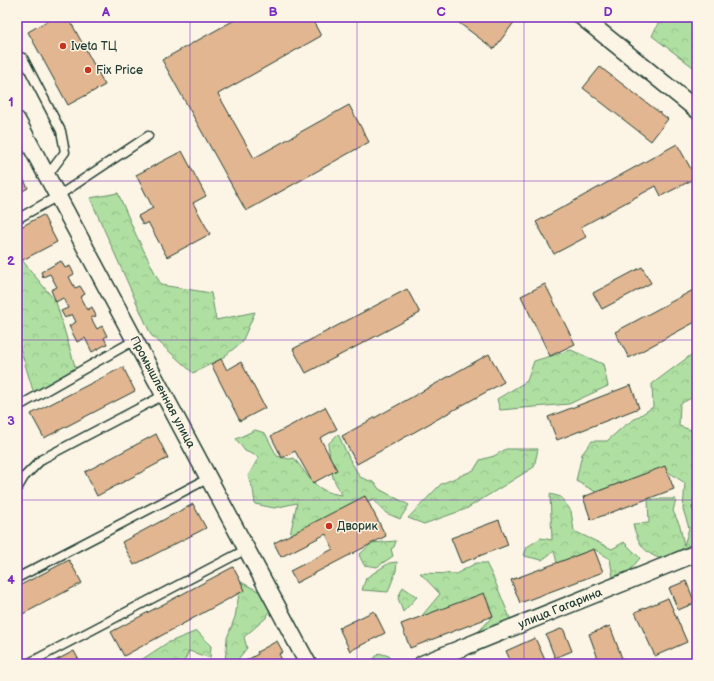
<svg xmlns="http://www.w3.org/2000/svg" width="714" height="681" viewBox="0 0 714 681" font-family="'Balsamiq Sans',sans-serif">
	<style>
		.forest { fill: url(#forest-crowns); stroke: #678e6a }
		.building { fill: #e1b691; stroke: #1f3d34 }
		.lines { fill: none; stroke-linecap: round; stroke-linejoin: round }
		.service-casing { stroke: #1f3d34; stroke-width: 11 }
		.minor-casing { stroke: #1f3d34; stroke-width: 19 }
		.service { stroke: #fcf5e5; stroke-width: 8 }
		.minor { stroke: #fcf5e5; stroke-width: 16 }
		.grid { fill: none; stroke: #7b2cbf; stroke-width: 1; stroke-opacity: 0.55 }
		.poi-dot { fill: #c8321e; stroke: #fcf5e5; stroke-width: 1.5 }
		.labels { text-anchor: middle; stroke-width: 3; stroke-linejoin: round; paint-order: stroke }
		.poi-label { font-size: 12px; fill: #1f3d34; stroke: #fcf5e5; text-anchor: start }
		.street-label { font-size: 12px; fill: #1f3d34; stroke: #fcf5e5 }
		.neatline { fill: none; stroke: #7b2cbf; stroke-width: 1.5 }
		.grid-label { font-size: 13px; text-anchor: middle; font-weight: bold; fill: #7b2cbf }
	</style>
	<defs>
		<pattern id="forest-crowns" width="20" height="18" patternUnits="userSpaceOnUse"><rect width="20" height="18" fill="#afe0a1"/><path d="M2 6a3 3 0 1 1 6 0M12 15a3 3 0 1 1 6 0" fill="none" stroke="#96c18b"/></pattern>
	</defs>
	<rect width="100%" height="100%" fill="#fcf5e5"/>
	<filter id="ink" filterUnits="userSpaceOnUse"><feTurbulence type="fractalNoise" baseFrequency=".025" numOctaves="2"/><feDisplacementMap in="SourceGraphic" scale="8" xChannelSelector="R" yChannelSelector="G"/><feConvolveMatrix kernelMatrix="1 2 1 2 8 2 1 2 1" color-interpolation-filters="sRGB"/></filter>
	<g filter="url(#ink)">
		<path class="forest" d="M661,17H697V30L692,33L694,43L697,47V70L652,36Z
			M118,193L136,235L161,285L211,293L216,320L255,312L242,342L221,359L193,373L151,335L90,198Z
			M22,260L56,302L77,373L35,397L17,338V263Z
			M571,350L603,364L608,386L569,404L500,410L497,399L527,381L534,361Z
			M691,355L697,360V395L680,404L679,426L697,432V541L663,559C644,555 637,541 633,524L649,523L648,499H676L673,511L680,526L684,546L689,528L683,509L685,483L668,472L644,474L596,492L576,481L582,454L592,441H607L624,426L653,407L652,384Z
			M255,430L265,433L277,456L289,459L294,458C310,478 315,492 342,495L333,478L328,444L338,434L349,458L360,477L375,483L379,489L409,505L400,519L386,513L373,499L349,509L288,544L297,503L274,508L255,504L253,489L248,476L259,457L245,451L236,439Z
			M506,449H538L534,467L466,509L424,524L408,518L441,484L474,470L480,460L494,456Z
			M550,494L561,497L571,511L574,531L612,549L624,542L640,558L628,573L613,577L610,559L594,549L557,563L554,551L542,560L524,556L527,547L541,538L552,540Z
			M396,541L394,547L391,549L393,556L377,567L364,565L359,555L372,543Z
			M397,562L396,571L388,592L362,590L366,578L389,563Z
			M476,563H486L494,579L510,618L495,640L475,654L444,655L453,644L479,631L493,616L488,603L473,597L420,618L440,594L420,573L456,574Z
			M241,582L262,593L270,609L267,617L244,637L247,648L235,663H225L227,638L235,617Z
			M403,587L417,597L403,612L398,598Z
			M197,631L211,646L210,658L189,651L183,664H135L167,643Z
			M379,653L389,656L391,664H369Z"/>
		<path class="building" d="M54,17H68L105,85L68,105L28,32Z
			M240,17H311L321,36L218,94L254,158L349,105L369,142L246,211L162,60Z
			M451,17H518L494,49Z
			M600,67L668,119L651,141L583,88Z
			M677,144L696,178L661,196L656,186L581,227L586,237L554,254L536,222Z
			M182,151L206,196L193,203L210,234L167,257L148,222L143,225L138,216L153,208L136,175Z
			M17,167L28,188L17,194Z
			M43,215L57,242L17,263V229Z
			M61,261L65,268L70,266L74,274L69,277L75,288L80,286L85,294L80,297L87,310L92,307L96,316L91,318L97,329L102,326L107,336L104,338L107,344L92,352L85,338L77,342L69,326L76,322L72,314L65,318L61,311L68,308L63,298L56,302L51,290L57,287L50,274L43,277L41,272Z
			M642,267L651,283L602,309L593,293Z
			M545,284L575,344L550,356L521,296Z
			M697,288V321L629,358L615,332Z
			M407,289L420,313L306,373L293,349Z
			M489,354L504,382L357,464L342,436Z
			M221,359L227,370L241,362L265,408L240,421L211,364Z
			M123,367L135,391L44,438L31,414Z
			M631,385L639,408L557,440L548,417Z
			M325,407L337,429L320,438L337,470L313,483L295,451L282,458L271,436Z
			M156,434L168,458L97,496L85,472Z
			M665,466L674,489L591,520L583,497Z
			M365,496L386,536L296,583L290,571L333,549L326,534L281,557L274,543Z
			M193,504L206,528L134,565L122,542Z
			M697,505V521L692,507Z
			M499,520L508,545L461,563L451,538Z
			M594,549L603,572L520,603L511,580Z
			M69,560L82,583L17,617V587Z
			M233,567L245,590L124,656L111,632Z
			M686,581L695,603L678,610L669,588Z
			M484,593L493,616L410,648L401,624Z
			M668,598L687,642L655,656L635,612Z
			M374,611L385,633L350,651L339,628Z
			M610,626L623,661L614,664H600L589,634Z
			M563,628L572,651L555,658L546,635Z
			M535,638L545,660L538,664H512L506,651Z
			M277,641L283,652L279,654L284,664H240L258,654L257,652Z
			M74,651L81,664H49Z"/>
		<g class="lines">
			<defs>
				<path id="service" d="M17,56L23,58L61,131L65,152L47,176
					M17,219L58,196L148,136
					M17,407L135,340
					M17,489L24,477L42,459L164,395
					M17,578L209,478
					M27,664L247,549"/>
				<path id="minor" d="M582,17L697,110
					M17,120L308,664
					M422,664L697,553"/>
			</defs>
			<use href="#service" class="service-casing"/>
			<use href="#minor" class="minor-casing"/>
			<use href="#service" class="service"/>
			<use href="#minor" class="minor"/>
		</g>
	</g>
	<path class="grid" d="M190,17V664M357,17V664M524,17V664M17,181H697M17,340H697M17,500H697"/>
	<g class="poi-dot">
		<circle cx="63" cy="46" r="4"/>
		<circle cx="88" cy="70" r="4"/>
		<circle cx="329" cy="526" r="4"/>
	</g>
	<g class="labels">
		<g class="poi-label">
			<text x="71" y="50">Iveta ТЦ</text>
			<text x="96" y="74">Fix Price</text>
			<text x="337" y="530">Дворик</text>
		</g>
		<g class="street-label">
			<text transform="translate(163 392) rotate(62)" y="4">Промышленная улица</text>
			<text transform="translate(560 608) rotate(-22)" y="4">улица Гагарина</text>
		</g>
	</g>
	<rect width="714" height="681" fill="none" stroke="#fcf5e5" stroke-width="44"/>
	<rect x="22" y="22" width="670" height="637" class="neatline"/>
	<g class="grid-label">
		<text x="106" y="16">A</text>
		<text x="273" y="16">B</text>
		<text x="441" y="16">C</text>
		<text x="608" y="16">D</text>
		<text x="11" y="106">1</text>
		<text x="11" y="265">2</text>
		<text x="11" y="425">3</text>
		<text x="11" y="584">4</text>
	</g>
</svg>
